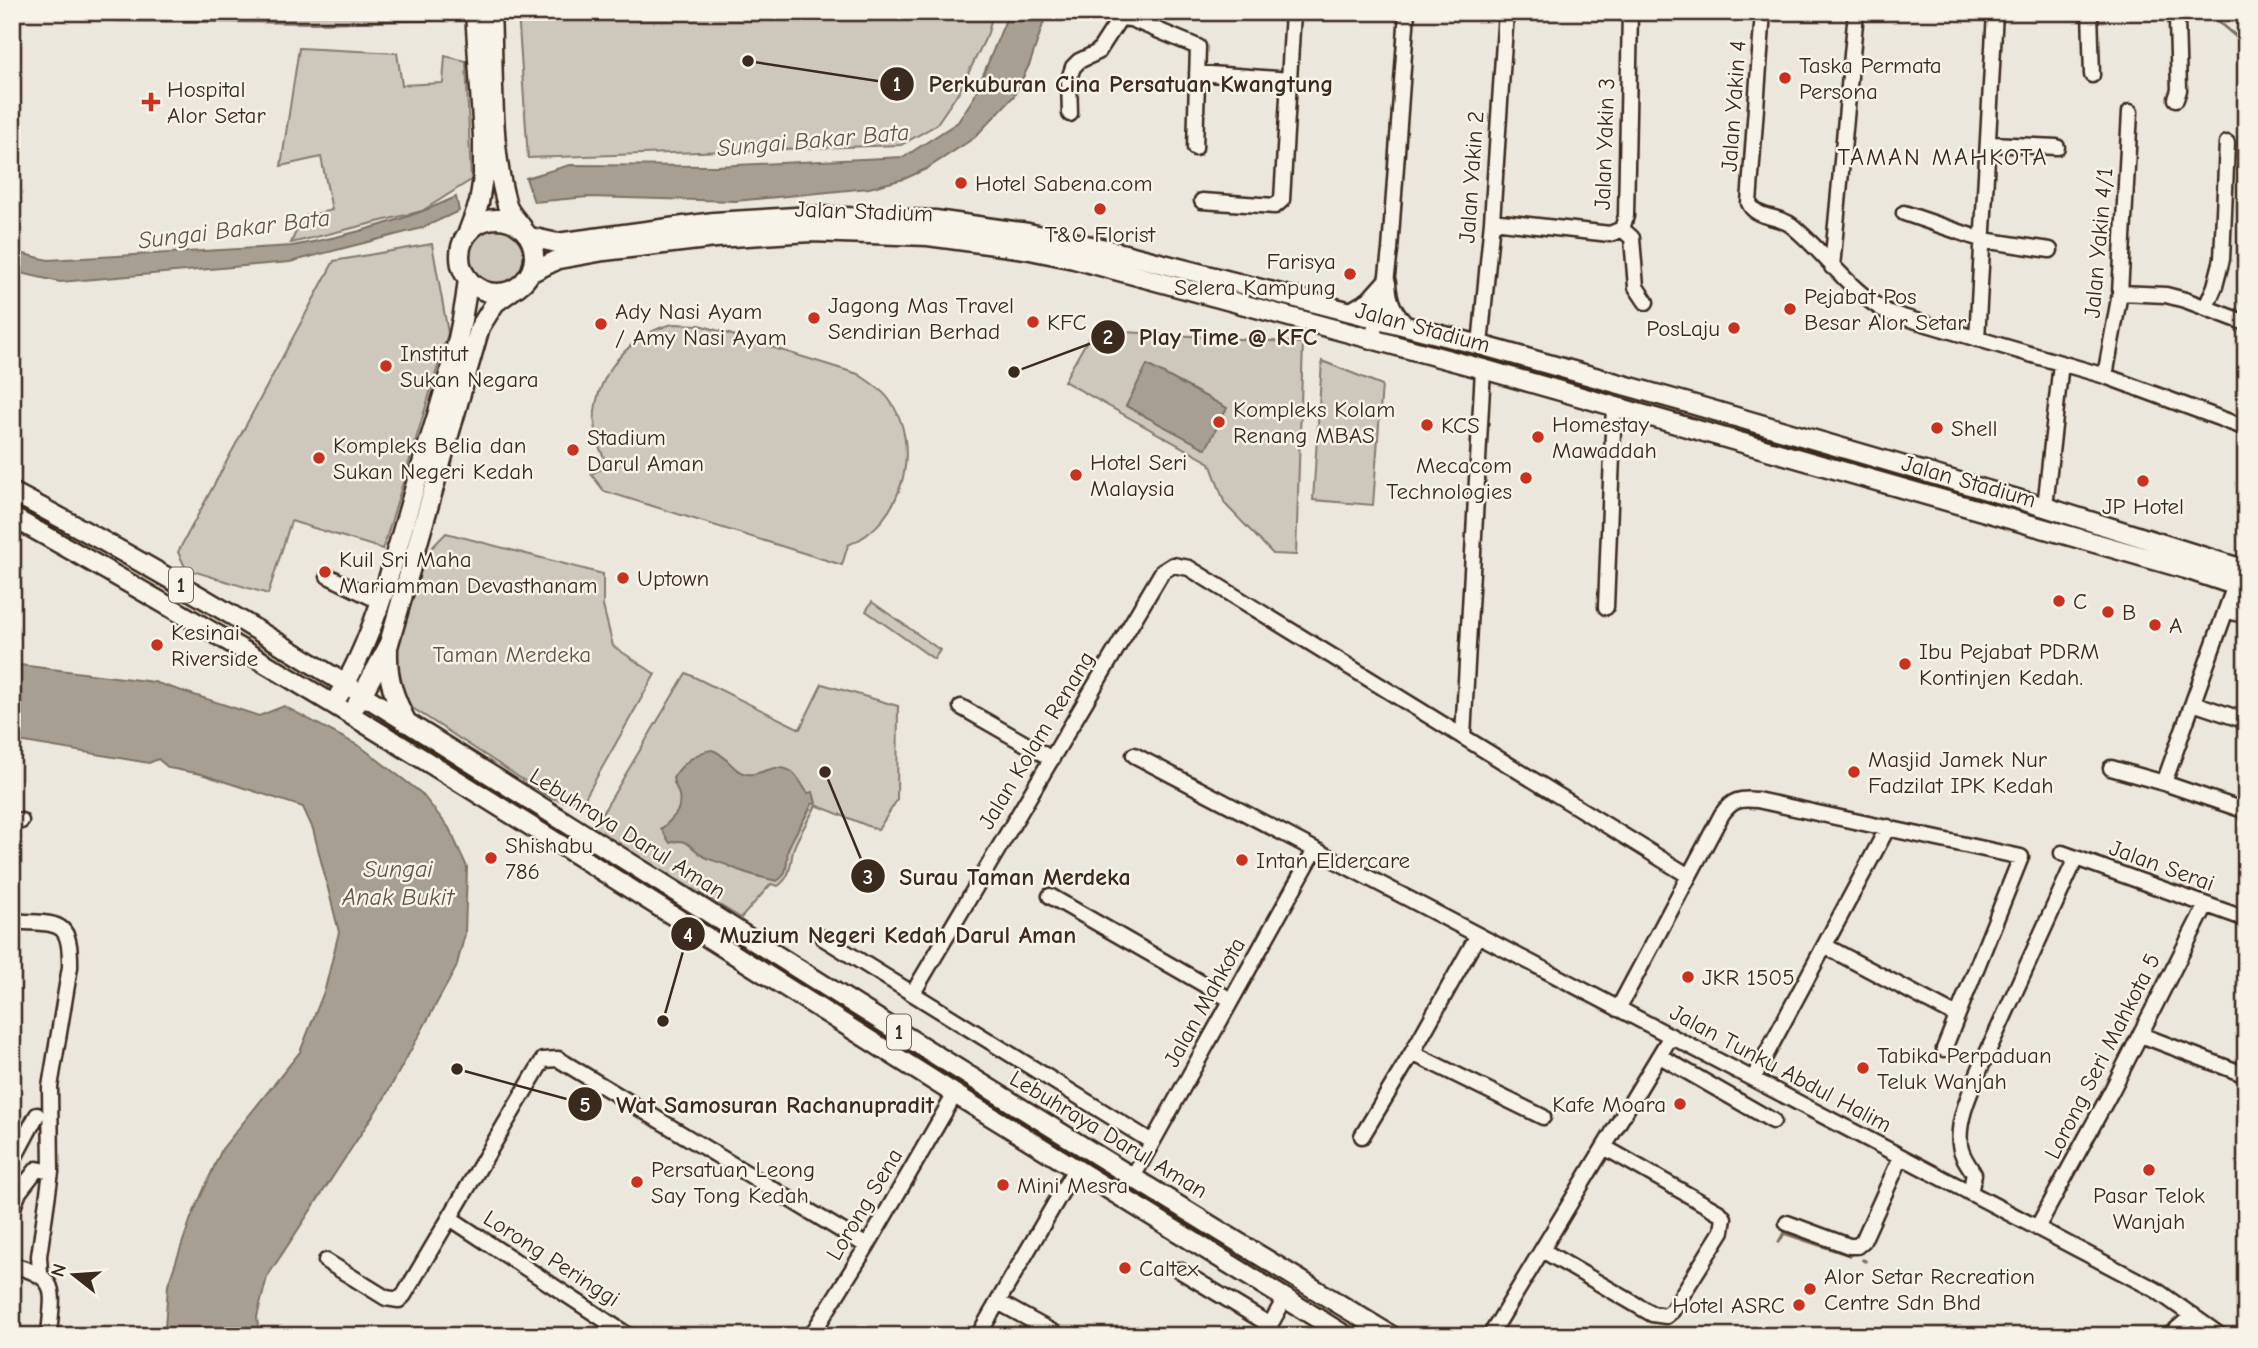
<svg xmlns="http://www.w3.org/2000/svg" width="2258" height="1348" viewBox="0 0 2258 1348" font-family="'Comic Neue',sans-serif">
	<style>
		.green { fill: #cec8bc; stroke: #84796d; stroke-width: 2 }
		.water { fill: #a89f93; stroke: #7c7064; stroke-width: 2 }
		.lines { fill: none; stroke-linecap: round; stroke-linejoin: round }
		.stream { stroke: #7c7064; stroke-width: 3.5 }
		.minor-casing { stroke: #3b2a1e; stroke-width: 19 }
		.major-casing { stroke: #3b2a1e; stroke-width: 23 }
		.minor { stroke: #f7f3e8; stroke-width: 14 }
		.major { stroke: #f7f3e8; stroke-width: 18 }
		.poi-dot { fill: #c8321e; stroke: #f7f3e8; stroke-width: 2.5 }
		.labels { text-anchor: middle; stroke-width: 5; stroke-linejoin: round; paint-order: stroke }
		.shield { fill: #f7f3e8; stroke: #73665b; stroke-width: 2 }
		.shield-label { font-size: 21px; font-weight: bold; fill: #3b2a1e }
		.poi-label { font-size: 23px; fill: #3b2a1e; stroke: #f7f3e8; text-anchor: start }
		.street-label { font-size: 23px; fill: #3b2a1e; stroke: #f7f3e8 }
		.park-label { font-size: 23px; fill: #605246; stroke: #f7f3e8 }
		.water-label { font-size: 24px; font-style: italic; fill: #615347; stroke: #f7f3e8 }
		.neighbourhood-label { font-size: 24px; letter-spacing: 2px; fill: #3b2a1e; stroke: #f7f3e8 }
		.leader { fill: none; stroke: #3b2a1e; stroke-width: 2.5 }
		.callout-dot { fill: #3b2a1e; stroke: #f7f3e8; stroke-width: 2.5 }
		.mark-label { font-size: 21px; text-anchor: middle; font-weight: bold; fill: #fff }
		.callout-label { font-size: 24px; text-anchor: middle; font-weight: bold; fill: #3b2a1e; stroke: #f7f3e8; stroke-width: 5; stroke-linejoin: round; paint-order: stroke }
	</style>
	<rect width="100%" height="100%" fill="#ece7dc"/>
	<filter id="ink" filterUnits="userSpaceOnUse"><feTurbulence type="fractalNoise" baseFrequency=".0143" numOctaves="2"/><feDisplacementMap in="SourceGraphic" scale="14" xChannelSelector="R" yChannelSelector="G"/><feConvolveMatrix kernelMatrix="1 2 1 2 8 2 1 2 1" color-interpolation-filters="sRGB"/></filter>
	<g filter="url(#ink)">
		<path class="green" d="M88,12H450V20L315,23L116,21Z
			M518,12H993L988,33L960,90L936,125L901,145L528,158Z
			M299,48L397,53L402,85L443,83L445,56L466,61L471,180L422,211L291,243L302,217L332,210L321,157L281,166Z
			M465 256a32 32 0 1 1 64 0a32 32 0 1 1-64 0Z
			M432,244L448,333L383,549L291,521L268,594L186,569L178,552L334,261Z
			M673,324L700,325L858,374C868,381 880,388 888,398C924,444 903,524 848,545L842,565L604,491L591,474L608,466C605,458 599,449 597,440C584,389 624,335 673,324Z
			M1093,330L1303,343L1296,555L1273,554L1225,504L1210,463L1064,381Z
			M1322,361L1382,385L1373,505L1313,500Z
			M446,533L603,574V606L613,646L655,674L585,798L568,802L551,798L408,705L402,690L392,656L416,564Z
			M872,602L940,650L934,659L866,611Z
			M686,673L800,729L822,684L898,706L897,800L878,830L816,805C811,817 795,840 793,851C790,865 791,877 778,886L771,884L741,918L593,829Z"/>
		<path class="water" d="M1009,12H1047L1030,63L1014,96L974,138L926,169L904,179L869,188L735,201L588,197L534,202L526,178L570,165L716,166L904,157L958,122L974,97Z
			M456,197L459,211L422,228L290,262L60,282L12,271V251L48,260L292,246C348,236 404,221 456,197Z
			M1147,365L1227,408L1206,449L1126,406Z
			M12,664L154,682L259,716L284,706L361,747L421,793L449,828L467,867L465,934L456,968L385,1097L267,1277L257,1317L259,1336H169L165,1328L168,1285L191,1218L222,1149L300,1052L325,989L339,932L313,829L303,807L201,774L169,768L158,759L149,763L12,740Z
			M712,750C726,754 730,768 743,773C758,779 773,761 791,771C799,776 802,787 808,793L813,792L816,803L812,804C807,816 790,840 788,850C786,862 789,874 777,881C760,877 745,874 729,866C721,862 711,861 703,856C691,848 686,836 670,843L661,829C672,819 682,812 679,795C677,788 674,785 673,778C681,765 696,752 712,750Z"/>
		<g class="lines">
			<path class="stream" d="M2212,12L2219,22L2246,45
				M1779,1242L1784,1233L1850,1255
				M1863,1260L1865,1261"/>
			<defs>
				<path id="minor" d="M1763,12L1749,203C1756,219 1777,215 1791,225C1825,252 1849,292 1889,313L2105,376L2246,428
					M2090,12L2092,75
					M2171,12L2177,21L2179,90L2176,99
					M1197,73L1290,80
					M1070,114L1069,79L1073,67L1079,61L1098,52L1120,18L1131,19L1198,47L1195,148
					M1989,144L2057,147
					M1202,201L1275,206L1282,200L1293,12
					M1904,213L1983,240L2050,250
					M1492,221L1610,234L1622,229L1626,216L1630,12
					M1622,229L1632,238L1636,287L1646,302
					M1832,267L1856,12
					M2120,293L2166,295L2185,300L2246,323
					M2206,307L2215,286L2222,259L2227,143
					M1372,339L1386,283L1390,250L1407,12
					M1977,339L1995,12
					M1480,345L1492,221L1506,12
					M2105,376L2120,293L2130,112
					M2045,507L2061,363
					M328,576L379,601
					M1606,607L1614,406
					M2226,610L2246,616
					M2193,703L2246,721
					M961,707L1052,759
					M1463,737L1483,369
					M1134,755L2156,1290L2221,1336
					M2111,768L2164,783L2246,811
					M2164,783L2235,585
					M12,820L21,821
					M2062,853L2246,919
					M1050,896L1231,1000
					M12,921C56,925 71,916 70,967L50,1087L51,1172L39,1256L40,1273
					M823,938L1152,1142
					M1825,946L1957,1016
					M913,993L1162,572L1173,565L1189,568L1689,876
					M1618,1009L1722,814C1732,800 1740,798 1757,800L2021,857L1944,1049
					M2141,1035L2246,1075
					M1412,1053L1543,1117
					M1660,1056L1773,1121
					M1753,1079L1888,827
					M1362,1136L1412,1053L1478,935
					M12,1162L37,1115
					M1133,1177L1315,850
					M1970,1193L1974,1174C1969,1165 1961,1156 1960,1145C1957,1120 1970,1093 1979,1071L2076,858
					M12,1210L19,1192L37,1169L51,1172
					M450,1218L629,1336
					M1787,1223L1849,1246H1857L1863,1241L1901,1157
					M2037,1228L2112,1090L2206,905
					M1542,1250L1652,1314L1666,1316L1672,1311L1722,1231L1724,1218L1720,1213L1604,1147
					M326,1261L386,1298L399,1300L404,1295L543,1060L558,1059L867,1246
					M12,1265C62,1278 52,1291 49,1336
					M1179,1270L1270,1325
					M998,1302L1060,1336
					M811,1336L867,1246L955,1094
					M978,1336L1075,1169
					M1264,1336L1285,1298
					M1490,1336L1671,1036
					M2169,1336L2193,1315"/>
				<path id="major" d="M491,12C494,72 490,149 507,205C509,213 517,220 522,227
					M460 256a37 37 0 1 1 74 0a37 37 0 1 1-74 0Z
					M468,232L479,203L483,177V137L475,12
					M530,237L557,243L714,222L812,216L935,220L1028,233L1101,248L1480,345L1688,403L2045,507L2246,570
					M530,273L559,259L604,251L715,238L811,232L928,236L1025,249L1074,259L1483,369L2186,569L2246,589
					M1386,283C1387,301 1392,313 1405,326
					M1351,312L1370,301L1386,283
					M12,492C231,606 437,742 646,873C893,1029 1141,1184 1392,1336
					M12,517C336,697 645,899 958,1096C1087,1177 1217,1256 1346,1336
					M388,650C387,679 394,697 407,723
					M339,695C377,632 396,551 417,480C437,414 461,348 468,279
					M357,704L388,647L480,327L495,303L513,290"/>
			</defs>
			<use href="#minor" class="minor-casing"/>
			<use href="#major" class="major-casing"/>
			<use href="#minor" class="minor"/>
			<use href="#major" class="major"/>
		</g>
	</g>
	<g class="poi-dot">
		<circle cx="1785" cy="78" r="7"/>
		<path d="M147.5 91.5h7v7h7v7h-7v7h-7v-7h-7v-7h7z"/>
		<circle cx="961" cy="183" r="7"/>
		<circle cx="1100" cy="209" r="7"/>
		<circle cx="1350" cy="274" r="7"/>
		<circle cx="1790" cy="309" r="7"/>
		<circle cx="814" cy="318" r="7"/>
		<circle cx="1033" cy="322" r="7"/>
		<circle cx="601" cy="324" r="7"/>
		<circle cx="1734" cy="328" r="7"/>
		<circle cx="386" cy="366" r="7"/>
		<circle cx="1219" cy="422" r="7"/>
		<circle cx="1427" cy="425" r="7"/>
		<circle cx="1937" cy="428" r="7"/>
		<circle cx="1538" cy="437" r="7"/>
		<circle cx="573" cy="450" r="7"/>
		<circle cx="319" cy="458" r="7"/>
		<circle cx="1076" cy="475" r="7"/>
		<circle cx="1526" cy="478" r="7"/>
		<circle cx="2143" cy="481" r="7"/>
		<circle cx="325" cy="572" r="7"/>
		<circle cx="623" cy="578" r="7"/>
		<circle cx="2059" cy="601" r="7"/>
		<circle cx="2108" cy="612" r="7"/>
		<circle cx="2155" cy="625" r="7"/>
		<circle cx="157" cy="645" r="7"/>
		<circle cx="1905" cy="664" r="7"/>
		<circle cx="1854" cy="772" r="7"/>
		<circle cx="491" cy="858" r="7"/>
		<circle cx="1242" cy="860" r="7"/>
		<circle cx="1688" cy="977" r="7"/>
		<circle cx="1863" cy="1068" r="7"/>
		<circle cx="1680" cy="1104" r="7"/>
		<circle cx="2149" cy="1170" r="7"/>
		<circle cx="637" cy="1182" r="7"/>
		<circle cx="1003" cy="1185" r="7"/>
		<circle cx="1125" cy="1268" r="7"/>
		<circle cx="1810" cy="1289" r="7"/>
		<circle cx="1799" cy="1305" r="7"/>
	</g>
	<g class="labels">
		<g class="shield">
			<rect x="169" y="567.5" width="24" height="35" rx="5"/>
			<rect x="887" y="1014.5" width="24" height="35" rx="5"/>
		</g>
		<g class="shield-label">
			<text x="181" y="592">1</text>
			<text x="899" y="1039">1</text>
		</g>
		<g class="poi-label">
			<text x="1799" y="73">Taska Permata<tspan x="1799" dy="26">Persona</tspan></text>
			<text x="167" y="97">Hospital<tspan x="167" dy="26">Alor Setar</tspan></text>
			<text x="975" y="191">Hotel Sabena.com</text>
			<text x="1100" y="242" text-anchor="middle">T&amp;O Florist</text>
			<text x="1336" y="269" text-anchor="end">Farisya<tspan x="1336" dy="26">Selera Kampung</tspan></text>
			<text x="1804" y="304">Pejabat Pos<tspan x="1804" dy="26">Besar Alor Setar</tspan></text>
			<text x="828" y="313">Jagong Mas Travel<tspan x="828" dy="26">Sendirian Berhad</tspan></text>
			<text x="615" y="319">Ady Nasi Ayam<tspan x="615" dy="26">/ Amy Nasi Ayam</tspan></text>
			<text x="1047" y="330">KFC</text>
			<text x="1720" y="336" text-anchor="end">PosLaju</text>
			<text x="400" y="361">Institut<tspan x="400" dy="26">Sukan Negara</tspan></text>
			<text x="1233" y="417">Kompleks Kolam<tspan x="1233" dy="26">Renang MBAS</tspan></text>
			<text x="1552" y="432">Homestay<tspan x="1552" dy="26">Mawaddah</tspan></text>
			<text x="1441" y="433">KCS</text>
			<text x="1951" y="436">Shell</text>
			<text x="587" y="445">Stadium<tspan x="587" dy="26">Darul Aman</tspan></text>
			<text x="333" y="453">Kompleks Belia dan<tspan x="333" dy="26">Sukan Negeri Kedah</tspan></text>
			<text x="1090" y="470">Hotel Seri<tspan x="1090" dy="26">Malaysia</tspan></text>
			<text x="1512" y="473" text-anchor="end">Mecacom<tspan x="1512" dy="26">Technologies</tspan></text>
			<text x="2143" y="514" text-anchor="middle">JP Hotel</text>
			<text x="339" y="567">Kuil Sri Maha<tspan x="339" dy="26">Mariamman Devasthanam</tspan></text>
			<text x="637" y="586">Uptown</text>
			<text x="2073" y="609">C</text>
			<text x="2122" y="620">B</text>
			<text x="2169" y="633">A</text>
			<text x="171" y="640">Kesinai<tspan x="171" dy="26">Riverside</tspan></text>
			<text x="1919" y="659">Ibu Pejabat PDRM<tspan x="1919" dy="26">Kontinjen Kedah.</tspan></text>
			<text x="1868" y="767">Masjid Jamek Nur<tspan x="1868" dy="26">Fadzilat IPK Kedah</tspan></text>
			<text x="505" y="853">Shishabu<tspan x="505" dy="26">786</tspan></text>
			<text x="1256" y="868">Intan Eldercare</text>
			<text x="1702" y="985">JKR 1505</text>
			<text x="1877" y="1063">Tabika Perpaduan<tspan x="1877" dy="26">Teluk Wanjah</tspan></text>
			<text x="1666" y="1112" text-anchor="end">Kafe Moara</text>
			<text x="651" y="1177">Persatuan Leong<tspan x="651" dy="26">Say Tong Kedah</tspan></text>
			<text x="1017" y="1193">Mini Mesra</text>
			<text x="2149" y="1203" text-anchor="middle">Pasar Telok<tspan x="2149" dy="26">Wanjah</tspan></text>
			<text x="1139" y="1276">Caltex</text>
			<text x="1824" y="1284">Alor Setar Recreation<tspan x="1824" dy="26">Centre Sdn Bhd</tspan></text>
			<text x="1785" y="1313" text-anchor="end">Hotel ASRC</text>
		</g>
		<g class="street-label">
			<text transform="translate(1733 106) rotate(-86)" y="8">Jalan Yakin 4</text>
			<text transform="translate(1604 144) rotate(-88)" y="8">Jalan Yakin 3</text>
			<text transform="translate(1471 177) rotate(-86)" y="8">Jalan Yakin 2</text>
			<text transform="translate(864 211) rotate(2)" y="8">Jalan Stadium</text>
			<text transform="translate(2098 243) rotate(-85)" y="8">Jalan Yakin 4/1</text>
			<text transform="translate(1423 327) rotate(15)" y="8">Jalan Stadium</text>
			<text transform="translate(1969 481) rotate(16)" y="8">Jalan Stadium</text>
			<text transform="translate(1036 740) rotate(-59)" y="8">Jalan Kolam Renang</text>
			<text transform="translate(628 833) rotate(32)" y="8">Lebuhraya Darul Aman</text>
			<text transform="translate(2162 865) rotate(20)" y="8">Jalan Serai</text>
			<text transform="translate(1204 1002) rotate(-61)" y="8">Jalan Mahkota</text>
			<text transform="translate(2102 1056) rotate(-63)" y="8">Lorong Seri Mahkota 5</text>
			<text transform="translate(1781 1068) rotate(28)" y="8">Jalan Tunku Abdul Halim</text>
			<text transform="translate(1109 1134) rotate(31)" y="8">Lebuhraya Darul Aman</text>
			<text transform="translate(864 1204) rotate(-59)" y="8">Lorong Sena</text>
			<text transform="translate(552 1258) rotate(33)" y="8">Lorong Peringgi</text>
		</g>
		<g class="park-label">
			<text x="512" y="662">Taman Merdeka</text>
		</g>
		<g class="water-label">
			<text transform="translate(813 140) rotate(-5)" y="8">Sungai Bakar Bata</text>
			<text transform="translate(234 229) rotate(-7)" y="8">Sungai Bakar Bata</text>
			<text x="398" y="877">Sungai<tspan x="398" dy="28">Anak Bukit</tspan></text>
		</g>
		<g class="neighbourhood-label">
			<text x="1943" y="165">TAMAN MAHKOTA</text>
		</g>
	</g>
	<path class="leader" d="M748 61L897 84M1014 372L1108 337M825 772L868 876M663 1021L688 934M457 1069L585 1104"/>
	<g class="callout-dot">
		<circle cx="748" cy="61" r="7"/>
		<circle cx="1014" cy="372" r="7"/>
		<circle cx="825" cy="772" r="7"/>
		<circle cx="663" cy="1021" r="7"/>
		<circle cx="457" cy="1069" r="7"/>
		<circle cx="897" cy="84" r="18"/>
		<circle cx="1108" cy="337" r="18"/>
		<circle cx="868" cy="876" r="18"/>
		<circle cx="688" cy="934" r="18"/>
		<circle cx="585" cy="1104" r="18"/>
	</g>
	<g class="mark-label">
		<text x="897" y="91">1</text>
		<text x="1108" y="344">2</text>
		<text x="868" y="884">3</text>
		<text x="688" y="942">4</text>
		<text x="585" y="1112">5</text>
	</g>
	<g class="callout-label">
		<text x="1131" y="92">Perkuburan Cina Persatuan Kwangtung</text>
		<text x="1228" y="345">Play Time @ KFC</text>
		<text x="1015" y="885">Surau Taman Merdeka</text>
		<text x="898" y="943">Muzium Negeri Kedah Darul Aman</text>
		<text x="775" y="1113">Wat Samosuran Rachanupradit</text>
	</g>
	<rect width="2258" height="1348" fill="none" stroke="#f7f3e8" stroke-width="42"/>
	<rect x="21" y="21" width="2216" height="1306" fill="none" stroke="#3b2a1e" stroke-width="2.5" filter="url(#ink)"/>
	<g transform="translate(74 1275) rotate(287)" stroke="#f7f3e8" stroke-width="5" paint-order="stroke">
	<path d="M0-5L12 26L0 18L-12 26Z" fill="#3b2a1e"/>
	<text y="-10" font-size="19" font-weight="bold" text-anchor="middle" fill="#3b2a1e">N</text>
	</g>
</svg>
